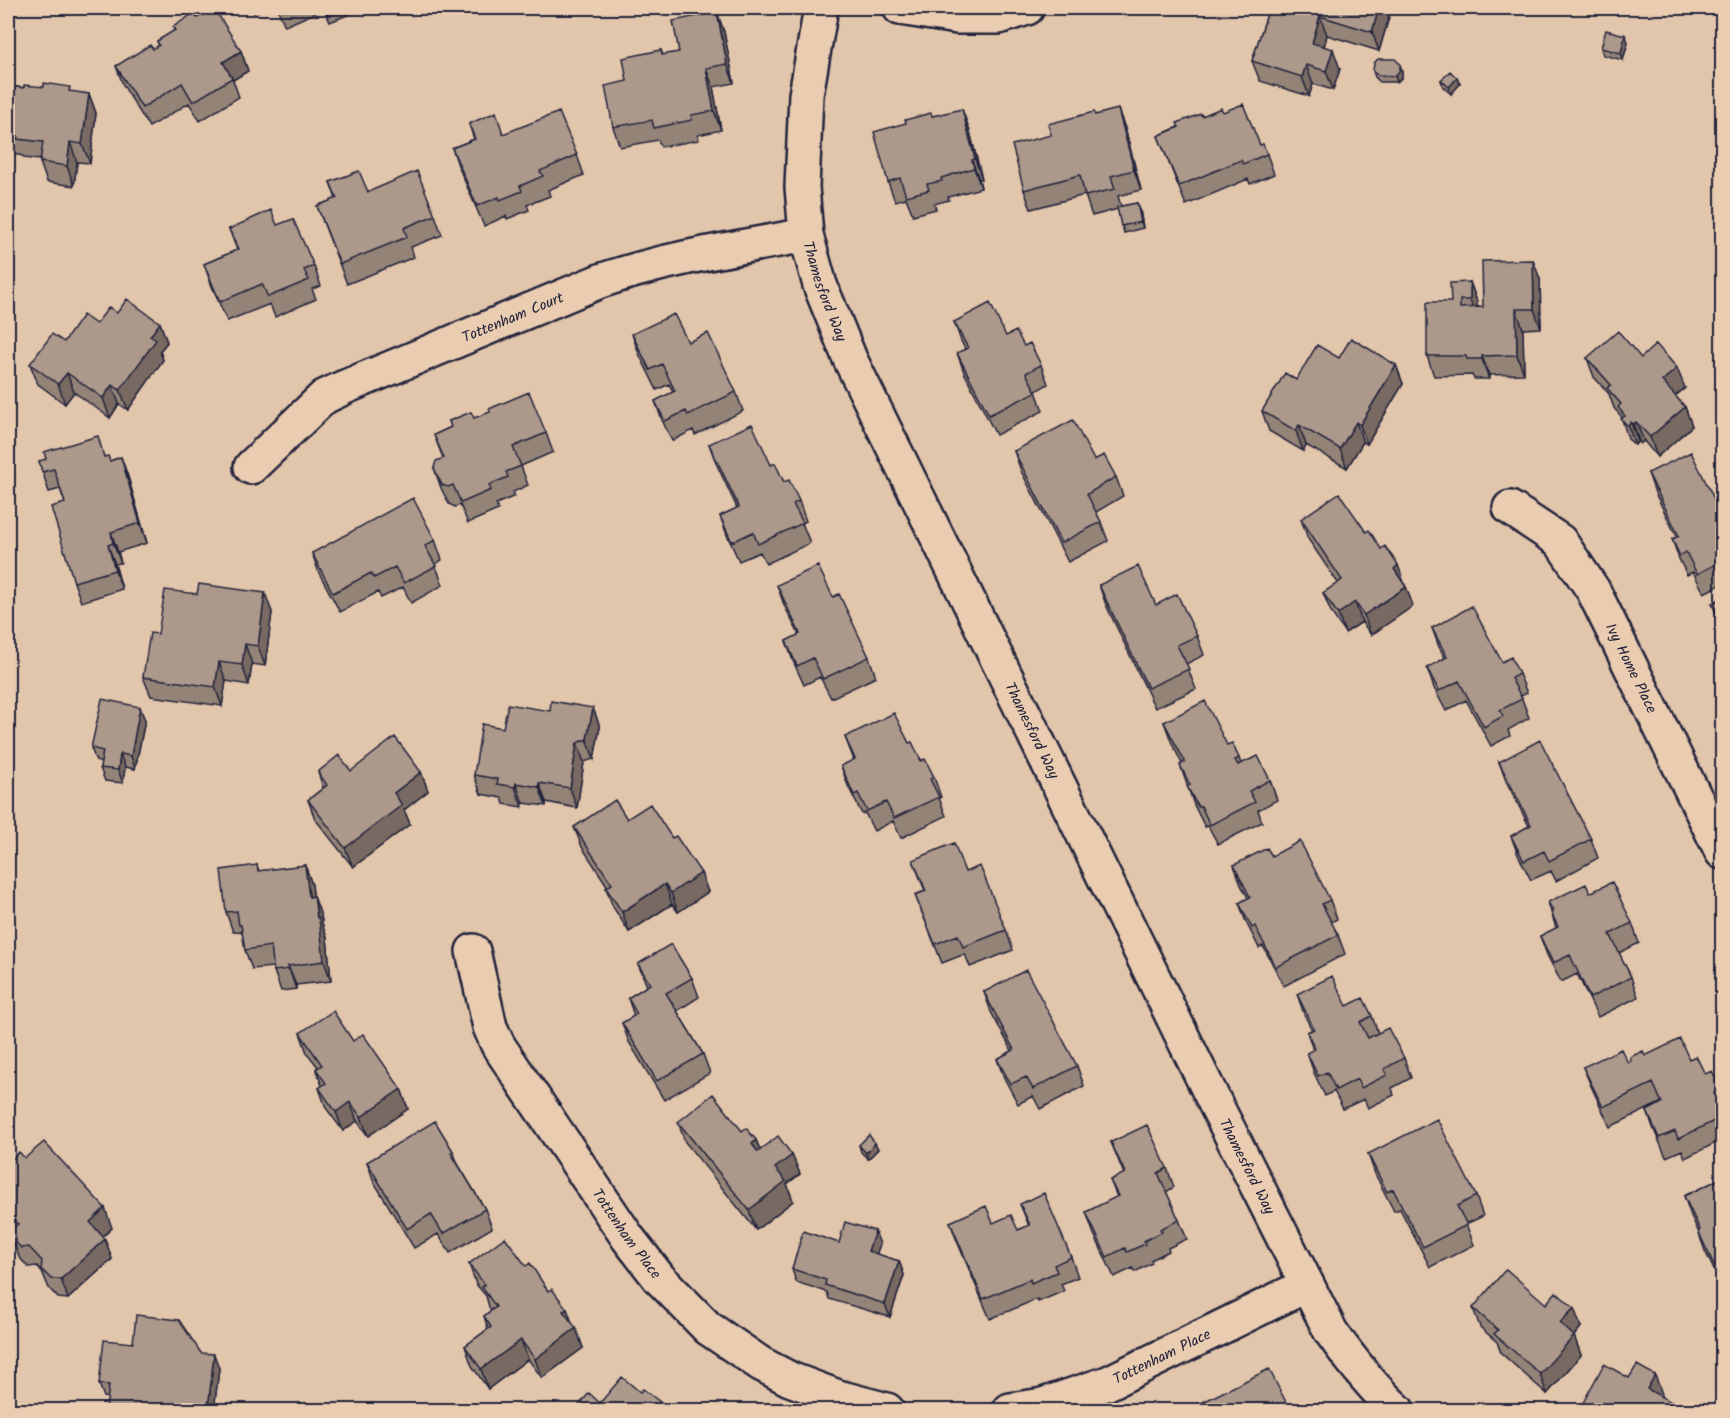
<svg xmlns="http://www.w3.org/2000/svg" width="1730" height="1418" viewBox="0 0 1730 1418" font-family="Kalam,sans-serif">
	<style>
		.lines { fill: none; stroke-linecap: round; stroke-linejoin: round }
		.street-casing { stroke: #22223b; stroke-width: 38 }
		.street { stroke: #eacdb1; stroke-width: 33 }
		.wall { fill: #948478; stroke: #22223b; stroke-width: 1.5 }
		.shaded-wall { fill: #786b62; stroke: #22223b; stroke-width: 1.5 }
		.building { fill: #ac998c; stroke: #22223b; stroke-width: 1.5 }
		.labels { text-anchor: middle; stroke-width: 4.5; stroke-linejoin: round; paint-order: stroke }
		.street-label { font-size: 15px; fill: #22223b; stroke: #eacdb1 }
	</style>
	<rect width="100%" height="100%" fill="#e2c6ac"/>
	<filter id="ink" filterUnits="userSpaceOnUse"><feTurbulence type="fractalNoise" baseFrequency=".0167" numOctaves="2"/><feDisplacementMap in="SourceGraphic" scale="12" xChannelSelector="R" yChannelSelector="G"/><feConvolveMatrix kernelMatrix="1 2 1 2 8 2 1 2 1" color-interpolation-filters="sRGB"/></filter>
	<g filter="url(#ink)">
		<g class="lines">
			<defs>
				<g id="street">
					<path id="s1" d="M821,8L806,95L802,187L806,235L820,285L850,359L1215,1103L1331,1332C1351,1360 1372,1387 1397,1410"/>
					<path d="M900,8L957,17H999L1027,8"/>
					<path id="s2" d="M251,467L324,397L345,387L600,281C668,258 736,248 806,235"/>
					<path id="s3" d="M1510,508L1560,541L1593,590L1722,852"/>
					<path id="s4" d="M473,951L490,1027L498,1045L628,1238L659,1278L708,1328L761,1364L790,1379L838,1397L887,1410"/>
					<path id="s5" d="M1010,1410L1043,1405L1108,1383L1307,1285"/>
				</g>
			</defs>
			<use href="#street" class="street-casing"/>
			<use href="#street" class="street"/>
		</g>
		<path class="wall" d="M252,8H267L254,13Z
			M277,8H365L330,22L324,9L285,26Z
			M1269,8H1386L1389,17L1379,51L1327,35L1324,47L1340,69L1333,90L1313,84L1309,96L1260,81L1252,61Z
			M717,12L724,32L734,83L713,87L721,130L698,135L699,140L661,147L658,140L620,147L613,127L627,81L661,50L663,55L679,52Z
			M197,18L241,51L248,71L233,80L239,97L200,121L189,103L149,127L123,85L116,66L159,46L157,41L174,31L173,27Z
			M1625,35L1628,42L1623,60L1603,55L1601,48Z
			M1373,71H1402V77L1397,82H1380L1375,77Z
			M1441,80L1460,84L1451,94L1443,87Z
			M8,86L89,94L96,113L90,163L77,162L74,186L47,182L40,162V160L24,158L23,156L8,153Z
			M1094,112L1095,115L1125,128L1141,190L1118,196L1121,206L1137,203L1140,210L1143,228L1124,233L1118,209L1092,216L1085,195L1031,209L1024,190L1051,135Z
			M1223,112L1260,145L1267,154L1274,174L1250,184L1248,179L1186,205L1158,136L1202,116Z
			M932,116L969,128L982,179H979L981,188L948,197L949,200L934,204L936,209L913,215L906,198L895,201L888,182Z
			M469,124L577,155L584,175L548,190L550,196L527,205L529,210L507,219L506,216L484,226L459,168L452,148L474,139Z
			M330,182L368,192L435,215L442,235L411,247L414,257L347,284L317,206L336,199Z
			M277,225L314,266L321,286L312,289L316,299L275,317L270,304L227,321L211,284L204,264L237,250L229,229Z
			M1540,279L1541,328L1523,329L1524,374L1489,375V379H1474L1472,375L1434,376L1427,356L1451,302L1470,282L1477,302V307H1483Z
			M117,313L160,323L167,342L160,351L163,360L128,410L119,404L110,418L74,392L65,404L38,384L30,364L64,342Z
			M954,322L1024,346L1041,365L1048,384L1036,391L1043,411L996,435L964,372L957,353L965,349L961,341Z
			M632,334L736,392L743,411L695,435L693,430L672,441L662,420L655,401L673,392L669,384L657,390L639,354Z
			M1339,358L1396,365L1403,384L1367,444L1363,442L1347,468L1306,445L1303,451L1269,431L1262,411L1296,380Z
			M1587,358H1641L1685,388L1675,396L1685,407L1692,426L1657,457L1644,441L1640,444L1638,441L1635,445L1628,439L1621,416L1614,408L1609,394L1594,377Z
			M474,418L546,433L553,452L521,466L528,485L513,492L515,496L496,504L498,510L468,523L460,505L455,507L449,504L441,488L434,468L443,458L434,435L451,427L449,421Z
			M709,444L771,465L799,501L806,521L802,523L810,543L766,564L760,552L739,561L727,535L720,516L737,508L716,463Z
			M1014,451L1094,460L1116,477L1123,496L1096,512L1101,522L1108,541L1068,562L1021,471Z
			M105,457L110,461L121,457L128,477L147,543L118,552L121,563L115,564L122,589L81,602L74,582L65,503L60,489L49,492L39,461Z
			M1648,473L1722,515V584L1704,593L1693,572L1687,575L1679,559L1672,539L1677,537L1655,493Z
			M1301,519L1366,532L1406,587L1413,606L1371,635L1362,622L1345,633L1331,612L1323,593L1338,583L1308,539Z
			M435,540L442,560L435,564L443,585L411,603L403,587L381,598L378,592L340,612L319,573L312,553Z
			M777,585L833,597L869,657L876,677L831,698L820,677L804,685L793,661L786,641L799,635L784,605Z
			M1099,585L1156,605L1197,636L1204,655L1186,664L1196,689L1155,708L1106,605Z
			M1722,598V629L1712,603Z
			M272,612L265,666L252,664L249,685L226,681L222,706L151,696L143,677L158,634Z
			M1432,628L1502,662L1519,674L1527,693L1521,696L1529,718L1508,730L1510,736L1491,746L1466,700L1446,711L1434,688L1427,668L1445,658L1439,647Z
			M593,708L600,727L594,759L584,762L577,808L546,802V806L523,803L522,807L504,804L502,798L481,794L474,775L503,728L550,711Z
			M145,720L135,769L125,767L123,783L105,781L100,768L101,763L96,761L91,748Z
			M1164,722L1227,745L1239,758L1241,764L1270,780L1277,800L1258,810L1262,822L1218,844L1208,826L1205,827L1194,805L1180,765L1182,764L1171,741Z
			M845,737L909,743L934,777L941,797L939,798L946,816L901,838L893,821L874,831L865,813L862,814L848,786L841,766L854,760Z
			M1499,762L1591,839L1598,858L1556,881L1551,871L1531,880L1518,855L1511,836L1529,826L1506,781Z
			M351,771L421,772L428,791L404,810L410,824L353,867L315,819L308,800L323,788L318,772Z
			M627,819L672,838L701,873L708,892L678,912L672,904L629,932L613,907L606,888L608,887L582,847L574,827Z
			M1272,856L1330,900L1337,919L1331,922L1338,935L1345,954L1284,986L1263,946L1259,948L1246,922L1239,903L1248,898L1241,885L1234,865Z
			M913,860L965,872L1006,930L1013,950L970,967L965,954L942,963L915,895L925,891Z
			M257,865L259,871L305,865L312,885L313,896L321,916L323,927L327,938L331,981L296,985V989L281,991L274,971L273,967L252,969L245,950L243,936L241,931L233,932L226,912Z
			M1590,893L1632,923L1639,943L1619,953L1631,977L1638,997L1598,1017L1577,974L1561,982L1547,955L1540,936L1556,928L1548,902Z
			M638,964L692,978L699,997L677,1011L703,1054L710,1073L664,1100L629,1042L622,1023L634,1016L628,998L647,986Z
			M984,992L1077,1066L1084,1086L1040,1109L1033,1096L1018,1104L1004,1078L997,1059L1012,1051L991,1012Z
			M1297,994L1347,1006L1372,1016L1378,1033L1404,1058L1411,1078L1392,1088L1394,1095L1368,1108L1364,1099L1343,1109L1334,1091L1325,1096L1314,1073L1307,1053L1313,1050L1307,1032L1312,1030L1304,1014Z
			M300,1033L353,1041L401,1089L408,1109L368,1136L357,1121L343,1131L326,1108L319,1088L322,1086L316,1069L318,1067L307,1053Z
			M1645,1056L1689,1059L1721,1089L1722,1094V1140L1685,1158L1682,1150L1666,1157L1654,1130L1647,1111L1660,1104V1103L1610,1127L1591,1086L1583,1067L1628,1063Z
			M678,1122L742,1131L756,1140L760,1150L792,1155L800,1174L787,1184L793,1201L756,1230L685,1142Z
			M1111,1142L1167,1168L1174,1187L1166,1192L1179,1220L1187,1239L1168,1248L1169,1251L1151,1260L1152,1263L1135,1272L1133,1268L1114,1277L1093,1232L1086,1212L1117,1197L1110,1180L1124,1174Z
			M875,1143L878,1149L868,1159L861,1152L859,1145Z
			M453,1151L458,1164L485,1209L492,1228L450,1253L438,1234L414,1248L374,1182L367,1162Z
			M1368,1154L1476,1196L1483,1216L1466,1224L1474,1245L1430,1267L1400,1209L1394,1211L1375,1174Z
			M25,1158L112,1228L103,1236L105,1239L112,1259L68,1299L58,1298L49,1288L43,1274L37,1266L28,1267L19,1257L12,1237L9,1239L8,1237V1163Z
			M1722,1178V1287L1705,1251L1698,1231L1691,1216L1684,1196Z
			M1020,1204L1071,1257L1078,1277L1061,1284L1064,1291L1038,1302L1037,1299L990,1319L957,1241L950,1222L993,1223L1018,1230L1029,1226Z
			M839,1243L880,1244L876,1254L899,1261L904,1275L890,1317L829,1299L827,1292L796,1282L792,1269Z
			M469,1264L526,1266L548,1291L567,1309L572,1324L576,1328L583,1348L542,1378L528,1359L488,1389L472,1366L465,1346L488,1329L484,1316L492,1310L489,1307L486,1296L476,1284Z
			M1546,1304L1581,1327L1574,1336L1581,1355L1547,1394L1501,1353L1497,1342L1480,1327L1473,1308Z
			M201,1353L219,1368L214,1410H106L108,1398L104,1397L99,1384Z"/>
		<path class="shaded-wall" d="M1379,8H1386L1389,17L1379,51L1372,32Z
			M717,12L724,32L734,83L727,64Z
			M1320,16L1327,35L1319,63L1312,43Z
			M1625,35L1628,42L1623,60L1621,53Z
			M1333,49L1340,69L1333,90L1326,71Z
			M241,51L248,71L233,80L223,62Z
			M1400,64L1402,71V77L1397,82L1395,76Z
			M1306,65L1313,84L1309,96L1302,77Z
			M706,68L713,87L721,130L714,111Z
			M1457,78L1460,84L1451,94L1449,87Z
			M89,94L96,113L90,163L82,144Z
			M962,109L969,128L982,179L975,159Z
			M1118,109L1125,128L1141,190L1134,170Z
			M70,142L77,162L74,186L67,166Z
			M972,160L979,179L981,188L974,168Z
			M1137,203L1140,210L1143,228L1141,222Z
			M1533,260L1540,279L1541,328L1534,309Z
			M1470,282L1477,302V320L1470,300Z
			M1516,309L1523,329L1524,374L1517,355Z
			M160,323L167,342L160,351L163,360L128,410L120,390L150,336Z
			M1482,356L1489,375V379L1482,359Z
			M1396,365L1403,384L1367,444L1360,425Z
			M1677,368L1685,388L1669,401L1662,381Z
			M67,373L74,392L65,404L58,384Z
			M112,385L119,404L110,418L103,398Z
			M1685,407L1692,426L1657,457L1650,437Z
			M1356,422L1363,442L1347,468L1340,449Z
			M1631,422L1638,441L1635,445L1628,426Z
			M1636,422L1644,441L1640,444L1633,424Z
			M1299,425L1306,445L1303,451L1296,431Z
			M121,457L128,477L147,543L140,523Z
			M111,532L118,552L121,563L113,543Z
			M108,545L115,564L122,589L115,570Z
			M1398,565L1405,585L1394,569Z
			M1406,587L1413,606L1371,635L1364,615Z
			M265,593L272,612L265,666L258,646Z
			M1355,602L1362,622L1345,633L1338,614Z
			M245,644L252,664L249,685L242,665Z
			M219,662L226,681L222,706L215,687Z
			M140,707L145,720L135,769L131,756Z
			M593,708L600,727L594,759L587,739Z
			M577,743L584,762L577,808L570,788Z
			M120,754L125,767L123,783L118,770Z
			M421,772L428,791L404,810L410,824L353,867L345,848L394,793Z
			M516,783L523,803L522,807L515,787Z
			M539,783L546,802V806L539,787Z
			M305,865L312,885L316,916L309,897Z
			M701,873L708,892L678,912L671,893Z
			M665,884L672,904L629,932L622,912Z
			M314,896L321,916L323,927L327,938L331,981L324,961Z
			M288,966L296,985V989L289,969Z
			M401,1089L408,1109L368,1136L361,1117Z
			M350,1102L357,1121L343,1131L336,1112Z
			M756,1140L764,1160L752,1144Z
			M875,1143L878,1149L868,1159L866,1153Z
			M792,1155L800,1174L787,1184L793,1201L756,1230L749,1210L775,1168Z
			M105,1208L112,1228L97,1242L90,1222Z
			M8,1214L15,1234L9,1239L8,1234Z
			M875,1231L880,1244L873,1264L868,1251Z
			M105,1239L112,1259L68,1299L61,1279Z
			M899,1261L904,1275L890,1317L885,1304Z
			M1574,1308L1581,1327L1574,1336L1581,1355L1547,1394L1540,1374L1560,1323Z
			M567,1309L574,1328L563,1311Z
			M576,1328L583,1348L542,1378L535,1359Z
			M521,1340L528,1359L488,1389L481,1369Z
			M214,1354L219,1368L214,1410H208V1409Z
			M1655,1375L1662,1394L1654,1408L1647,1389Z
			M664,1405L666,1410H661L660,1409Z"/>
		<path class="building" d="M213,8H214L241,51L223,62L232,78L193,102L182,83L142,108L116,66L150,45L153,49L159,45L157,41L175,30L173,27L194,13L197,18Z
			M1269,8H1379L1372,32L1320,16L1312,43L1333,49L1326,71L1306,65L1302,77L1252,61Z
			M717,12L727,64L706,68L714,111L691,115L692,120L654,128L652,120L613,127L605,86L627,81L623,58L661,50L662,55L679,52L673,21Z
			M1606,30L1625,35L1621,53L1601,48Z
			M1378,59H1395L1400,64V70L1395,76L1378,75L1373,71L1374,63Z
			M1450,71L1457,78L1449,87L1441,80Z
			M44,83L70,87L69,91L89,94L82,144L70,142L67,166L40,162L43,142L17,139L18,136L8,135V86L24,88V85L44,87Z
			M1243,104L1260,145L1263,144L1267,154L1243,164L1241,160L1179,186L1158,136L1179,127L1177,123L1201,114L1202,116L1221,108L1223,112Z
			M962,109L975,159L972,160L974,168L941,178L942,181L927,184L929,190L906,196L900,178L888,182L874,132L906,123L905,120L931,113L932,116Z
			M1118,109L1134,170L1111,176L1115,189L1085,196L1080,175L1024,190L1012,145L1051,135L1048,124L1094,112L1095,115Z
			M496,112L503,134L559,112L577,155L540,171L543,176L520,186L522,191L500,200L499,197L477,206L452,148L475,139L469,124Z
			M359,171L368,192L417,171L435,215L404,228L407,237L340,264L317,206L337,198L330,182Z
			M1137,203L1141,222L1121,226L1117,207Z
			M271,210L277,225L293,219L314,266L304,270L309,280L268,297L262,284L220,302L204,264L239,249L229,229Z
			M1533,260L1534,309H1516L1517,355L1482,356V359H1467L1466,356H1427V302H1451L1450,283L1470,282V300H1460V308L1483,307L1482,261Z
			M127,299L160,323L150,336L156,340L120,390L112,385L103,398L67,373L58,384L30,364L52,334L64,342L83,315L96,324L109,307L117,313Z
			M990,303L1006,336L1016,331L1024,346L1030,343L1041,365L1026,373L1036,392L989,415L957,353L968,348L954,322Z
			M674,314L688,342L708,333L736,392L688,415L686,411L665,421L655,401L675,391L662,364L650,370L632,334Z
			M1618,331L1641,358L1656,344L1677,368L1662,381L1685,407L1650,437L1636,422L1633,424L1631,422L1628,426L1621,419L1625,416L1618,407L1621,404L1607,388L1611,385L1587,358Z
			M1351,338L1396,365L1360,425L1356,422L1340,449L1299,425L1296,431L1262,411L1285,373L1296,380L1317,345L1339,358Z
			M529,392L546,433L513,447L521,466L506,472L508,477L489,485L491,490L461,503L453,485L448,487L442,485L434,468L436,461L444,458L434,435L451,427L449,421L471,412L474,418L490,412L489,409Z
			M1073,420L1094,460L1104,455L1116,477L1087,494L1101,522L1061,543L1014,451Z
			M752,424L771,465L775,463L784,482L789,480L799,501L793,504L803,523L758,544L753,532L732,542L720,516L739,507L709,444Z
			M98,436L104,457L108,456L110,461L121,457L140,523L111,532L113,543L108,545L115,570L74,582L51,507L65,503L54,469L42,472L39,461L46,459L44,452Z
			M1691,452L1722,515V561L1697,574L1686,552L1680,556L1672,539L1679,536L1648,473Z
			M1339,493L1366,532L1369,530L1381,549L1385,546L1398,565L1394,569L1406,587L1364,615L1355,602L1338,614L1323,593L1342,580L1301,519Z
			M413,498L435,540L425,546L436,566L404,583L395,567L374,578L371,573L333,593L312,553Z
			M818,566L833,597L839,594L869,657L823,679L813,658L797,666L786,641L800,634L777,585Z
			M1138,566L1156,605L1177,594L1197,636L1177,645L1189,669L1148,688L1099,585Z
			M199,584L265,593L258,646L245,644L242,665L219,662L215,687L143,677L150,633L158,634L165,590L197,594Z
			M1722,598V625L1712,603Z
			M1472,606L1502,662L1511,657L1519,674L1511,678L1522,699L1500,710L1503,716L1484,727L1459,681L1439,691L1427,668L1447,657L1432,628Z
			M102,699L140,707L131,756L120,754L118,770L100,768L103,751L91,748Z
			M551,701L593,708L587,739L577,743L570,788L539,783V787L516,783L515,787L497,784L498,779L474,775L482,724L503,728L508,704L550,711Z
			M1205,701L1227,745L1232,743L1239,758L1235,760L1238,765L1258,756L1270,780L1249,791L1255,802L1210,825L1201,806L1198,807L1187,786L1190,785L1180,765L1185,762L1164,722Z
			M894,713L909,743L912,742L921,761L925,759L934,777L930,779L939,797L894,818L886,802L867,811L858,793L854,795L841,766L855,759L845,737Z
			M395,737L421,772L394,793L402,805L345,848L308,800L327,785L318,772L339,755L351,771Z
			M1540,740L1591,839L1549,861L1544,851L1524,861L1511,836L1531,825L1499,762Z
			M615,800L627,819L650,804L672,838L676,836L701,873L671,893L665,884L622,912L606,888L612,884L574,827Z
			M1300,841L1330,900L1322,904L1338,935L1276,967L1255,926L1252,928L1239,903L1250,897L1234,865L1267,848L1272,856Z
			M954,843L965,872L980,866L1006,930L963,947L958,935L935,944L915,895L926,891L913,860Z
			M257,865L258,871L305,865L309,897L314,896L317,918H319L324,961L288,966L289,969L274,971L271,946L245,950L241,925H239L237,911L226,912L221,870Z
			M1612,882L1632,923L1610,934L1631,977L1590,998L1570,955L1553,963L1540,936L1558,927L1551,912L1553,911L1548,902L1586,884L1590,893Z
			M671,944L692,978L666,993L703,1054L657,1081L622,1023L637,1014L628,998L650,984L638,964Z
			M1026,970L1077,1066L1033,1089L1026,1077L1011,1084L997,1059L1014,1050L984,992Z
			M1332,976L1347,1006L1363,998L1372,1016L1360,1022L1368,1038L1388,1028L1404,1058L1384,1069L1387,1075L1361,1088L1357,1079L1336,1090L1327,1072L1318,1076L1307,1053L1315,1049L1307,1032L1314,1029L1297,994Z
			M333,1011L353,1041L363,1034L401,1089L361,1117L350,1102L336,1112L319,1088L326,1083L316,1069L322,1065L300,1033Z
			M1680,1039L1689,1059L1696,1056L1705,1074L1712,1071L1721,1089L1714,1093L1722,1109V1117L1678,1139L1675,1131L1659,1138L1647,1111L1662,1103L1653,1083L1603,1107L1583,1067L1621,1049L1628,1063L1631,1061L1630,1057L1643,1051L1645,1056Z
			M713,1094L742,1131L746,1128L756,1140L752,1144L758,1152L778,1136L792,1155L775,1168L786,1181L749,1210L678,1122Z
			M1437,1119L1476,1196L1457,1206L1467,1225L1423,1247L1393,1189L1387,1192L1368,1154Z
			M435,1121L453,1151L451,1153L485,1209L443,1234L431,1214L407,1229L367,1162Z
			M1147,1125L1167,1168L1158,1173L1179,1220L1160,1229L1162,1232L1144,1241L1145,1244L1127,1252L1125,1248L1107,1257L1086,1212L1118,1196L1110,1180L1125,1173L1111,1142Z
			M869,1135L875,1143L866,1153L859,1145Z
			M44,1142L105,1208L90,1222L105,1239L61,1279H51L41,1269L42,1261L29,1247L21,1248L12,1238L13,1228L18,1224L8,1214V1215V1163L19,1152L25,1158Z
			M1722,1178V1282L1698,1231L1700,1230L1684,1196Z
			M1044,1193L1071,1257L1054,1265L1057,1272L1031,1283L1030,1279L983,1299L950,1222L986,1206L993,1223L1011,1215L1018,1230L1030,1225L1020,1204Z
			M845,1222L875,1231L868,1251L899,1261L885,1304L825,1285L826,1280L792,1269L803,1231L839,1243Z
			M505,1237L526,1266L530,1263L548,1291L552,1289L567,1309L563,1311L576,1328L535,1359L521,1340L481,1369L465,1346L491,1327L484,1316L496,1307L482,1287L485,1285L469,1264Z
			M1506,1269L1546,1304L1556,1292L1574,1308L1560,1323L1574,1336L1540,1374L1494,1334L1498,1330L1473,1308Z
			M136,1315L179,1320L201,1353L214,1354L208,1409L179,1405L178,1410H106L109,1385L99,1384L104,1340L133,1343Z
			M1604,1364L1629,1378L1637,1365L1655,1375L1647,1389L1686,1410H1579Z
			M1269,1369L1290,1410H1187Z
			M622,1377L640,1392L643,1389L664,1405L660,1409L662,1410H575L589,1393L600,1403Z"/>
	</g>
	<g class="labels">
		<g class="street-label">
			<text dy="5" stroke="none"><textPath href="#s1" startOffset="288">Thamesford Way</textPath></text>
			<text dy="5" stroke="none"><textPath href="#s2" startOffset="306">Tottenham Court</textPath></text>
			<text dy="5" stroke="none"><textPath href="#s3" startOffset="206">Ivy Home Place</textPath></text>
			<text dy="5" stroke="none"><textPath href="#s1" startOffset="774">Thamesford Way</textPath></text>
			<text dy="5" stroke="none"><textPath href="#s1" startOffset="1260">Thamesford Way</textPath></text>
			<text dy="5" stroke="none"><textPath href="#s4" startOffset="326">Tottenham Place</textPath></text>
			<text dy="5" stroke="none"><textPath href="#s5" startOffset="162">Tottenham Place</textPath></text>
		</g>
	</g>
	<rect width="1730" height="1418" fill="none" stroke="#eacdb1" stroke-width="30"/>
	<rect x="15" y="15" width="1700" height="1388" fill="none" stroke="#22223b" stroke-width="2" filter="url(#ink)"/>
</svg>
